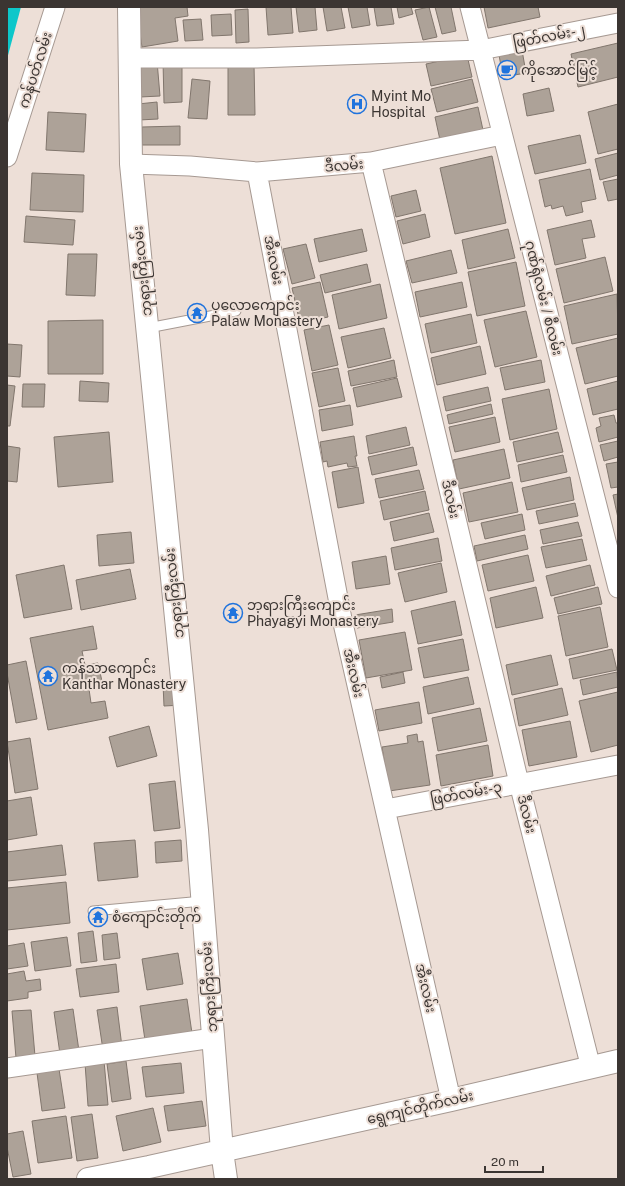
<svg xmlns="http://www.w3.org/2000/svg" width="625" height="1186" viewBox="0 0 625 1186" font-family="'Public Sans','Noto Sans Myanmar',sans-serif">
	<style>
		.water { fill: #0dc7ca }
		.building { fill: #ada298; stroke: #81766d }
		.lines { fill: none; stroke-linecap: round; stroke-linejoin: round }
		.lane-casing { stroke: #a69992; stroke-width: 11 }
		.street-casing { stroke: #a69992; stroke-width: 21 }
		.secondary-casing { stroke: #a69992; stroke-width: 24 }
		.lane { stroke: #fff; stroke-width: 9 }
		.street { stroke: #fff; stroke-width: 19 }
		.secondary { stroke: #fff; stroke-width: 22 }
		.labels { text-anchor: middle; stroke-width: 4; stroke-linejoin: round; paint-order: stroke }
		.street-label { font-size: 14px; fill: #3b3532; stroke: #eddfd7 }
		.poi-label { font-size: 14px; fill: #3b3532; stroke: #eddfd7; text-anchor: start }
	</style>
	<rect width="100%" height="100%" fill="#eddfd7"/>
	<path class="water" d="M7,7H21L7,59Z"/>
	<path class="building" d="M136,7H187L188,16L175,18L178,41L142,47Z
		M266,7H291L293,33L268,35Z
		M296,7H315L317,30L299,32Z
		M323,7H341L345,28L327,31Z
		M348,7H367L370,25L352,28Z
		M374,7H391L394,24L377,26Z
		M397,7H411L413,14L399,18Z
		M429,7L437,37L423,40L415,10Z
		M435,7H451L456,31L442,34Z
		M484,7H538L540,17L488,28Z
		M248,9L249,42L236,43L235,10Z
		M231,14L232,35L212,36L211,15Z
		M201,19L203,40L185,41L183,20Z
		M618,43V77L578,87L571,54Z
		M522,50L526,73L503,77L499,55Z
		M467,55L472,77L431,86L426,64Z
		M182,60V102L164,103L163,61Z
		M157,61L160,96L140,97L138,62Z
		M228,64H254L255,115H228Z
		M192,79L210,81L207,119L188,118Z
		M472,79L478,102L437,112L431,89Z
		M549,88L554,111L527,116L523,94Z
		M157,102L158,119L139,120L138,104Z
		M618,104V149L598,154L588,112Z
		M478,107L483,130L440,140L435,117Z
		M48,112L86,114L84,152L46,150Z
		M180,126V145H142V127Z
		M580,135L586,163L535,174L528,146Z
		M618,153V175L600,180L595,159Z
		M492,156L506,223L455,234L440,168Z
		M590,169L596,199L581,202L583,212L566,216L563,206L552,209L551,205L545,207L539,180Z
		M32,173L84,175L83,212L30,210Z
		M618,179V199L608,201L603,182Z
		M416,190L421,211L396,217L391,196Z
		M425,214L430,237L403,244L397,221Z
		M26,216L75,220L73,245L24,242Z
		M591,220L595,237L582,239L586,258L555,265L547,230Z
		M362,229L367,251L319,262L314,239Z
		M508,229L515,258L468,269L462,240Z
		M306,244L315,278L292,284L283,249Z
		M451,250L457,273L412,283L406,261Z
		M68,254H97L95,296L66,295Z
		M605,257L613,291L564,303L556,269Z
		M516,262L525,306L477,316L468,272Z
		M367,264L371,282L325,293L320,275Z
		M320,282L328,317L300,323L292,288Z
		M462,282L467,307L420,317L415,292Z
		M380,284L387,318L339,329L332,295Z
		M617,294L618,334L572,344L564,306Z
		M526,311L537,357L495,367L484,320Z
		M471,314L477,343L431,353L425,324Z
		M103,320V374H48V321Z
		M329,325L338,365L312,371L304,330Z
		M384,328L391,358L348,368L341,337Z
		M618,338V376L585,384L576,348Z
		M7,344L22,345L20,377L7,376Z
		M480,346L486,374L437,385L431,358Z
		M394,360L397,377L351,386L348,371Z
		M541,360L545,382L505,390L500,368Z
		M338,368L345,401L319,407L312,373Z
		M397,378L402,397L357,407L353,388Z
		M80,381L109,383L108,402L79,401Z
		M618,381V409L593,415L587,389Z
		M23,384H45L44,407H22Z
		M7,385L15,386L10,426H7Z
		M488,387L491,401L446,411L443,397Z
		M549,389L557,429L510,440L502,399Z
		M491,404L493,414L449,424L447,415Z
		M350,405L353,425L322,431L319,410Z
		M614,415L616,423H618V437L599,442L596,428L601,426L599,418Z
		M495,417L500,442L455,452L449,427Z
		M406,427L410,445L369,454L366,436Z
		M109,432L113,482L58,487L54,437Z
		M558,432L563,452L517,462L513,442Z
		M354,436L357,456H355L357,466L348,467L347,463L328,467L327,461L323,462L320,442Z
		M618,441V457L604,461L600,445Z
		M7,446L20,448L17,482L7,481Z
		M413,447L417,465L372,475L368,457Z
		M504,449L510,478L459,489L453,460Z
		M563,455L567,472L521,482L518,465Z
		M618,462V487L611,488L606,464Z
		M358,467L364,503L338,508L332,472Z
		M419,470L424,489L379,498L375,479Z
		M570,477L574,500L527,510L522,488Z
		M512,482L518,512L469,522L463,493Z
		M425,491L429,510L384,520L380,501Z
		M618,494V518L613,495Z
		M575,503L578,516L539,524L536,511Z
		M429,513L434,532L394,541L390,522Z
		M522,514L525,530L485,539L481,523Z
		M578,522L582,536L543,544L540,530Z
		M131,532L134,563L99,566L97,535Z
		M525,535L528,549L477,561L474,546Z
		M438,538L442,561L395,570L391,548Z
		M582,539L587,560L546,568L541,547Z
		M528,555L534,581L488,591L482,565Z
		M386,556L390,584L356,589L352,562Z
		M441,563L447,592L405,602L398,573Z
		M64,565L72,609L24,618L16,575Z
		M590,565L595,585L551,596L546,576Z
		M130,569L136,599L81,610L76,580Z
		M536,587L543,618L496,628L490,598Z
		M598,587L602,604L558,614L554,598Z
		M455,601L462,635L418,644L411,611Z
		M600,607L608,647L566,656L558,616Z
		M392,609L393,622L357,628L355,615Z
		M93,626L97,649L82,651L85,665L98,663L103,686L89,689L91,703L105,701L108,718L48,730L30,638Z
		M405,632L412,670L366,678L359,640Z
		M463,639L469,670L424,678L418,648Z
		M612,649L617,670L573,679L569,659Z
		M551,655L558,685L512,695L506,665Z
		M26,661L37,719L16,723L7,673V665Z
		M403,672L405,683L382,688L380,677Z
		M617,672L618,687L583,695L580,680Z
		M468,677L474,704L428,714L423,687Z
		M182,683L183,705L164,706L163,684Z
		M562,688L568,715L519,726L514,699Z
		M618,692V745L591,752L579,701Z
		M419,702L422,723L379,731L375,710Z
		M480,708L487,741L438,751L432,718Z
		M570,721L577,757L529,766L522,730Z
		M149,726L157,756L117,767L109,737Z
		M417,734L418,742L423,741L430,785L389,791L382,747L408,743L407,736Z
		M30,738L38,789L15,793L7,742Z
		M488,745L493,776L441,786L436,755Z
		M175,781L180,828L154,831L149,784Z
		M31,797L37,835L7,840V801Z
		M135,840L138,877L98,881L94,843Z
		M181,840L182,861L156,863L155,842Z
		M62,845L66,875L7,881V852Z
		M66,882L70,923L7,930V888Z
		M93,931L97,961L81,963L78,933Z
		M117,933L120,958L104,960L102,935Z
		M67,937L71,966L35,971L31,942Z
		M24,943L28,966L7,969V946Z
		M178,953L183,984L147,990L142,959Z
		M116,964L119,992L80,997L76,969Z
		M24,971L26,981L40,979L41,990L28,992V998L7,1001V974Z
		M187,999L193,1040L146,1047L140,1006Z
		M117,1007L122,1047L103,1050L97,1010Z
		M73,1009L79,1051L60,1054L54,1012Z
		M31,1010L35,1056L16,1058L12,1011Z
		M104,1061L108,1105L88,1106L85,1063Z
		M126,1061L131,1099L112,1102L107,1064Z
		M181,1063L184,1093L146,1097L142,1067Z
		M59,1069L65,1108L42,1111L37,1073Z
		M202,1101L206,1126L168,1131L164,1106Z
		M153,1108L161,1142L123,1151L116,1116Z
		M92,1114L98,1158L77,1161L71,1117Z
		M66,1116L72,1158L38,1163L32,1121Z
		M23,1131L31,1174L13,1177L7,1147V1134Z"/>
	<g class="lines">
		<defs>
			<path id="lane" d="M148,328L236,311
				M93,911L203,901"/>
			<path id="street" d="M470,7L618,588
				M130,58H257L481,50L618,23
				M7,157L55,7
				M371,162L502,135
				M131,164L190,166L257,172L371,162L519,783L591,1068
				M257,172L342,619L451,1100
				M386,809L618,765
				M7,1068L213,1038"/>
			<path id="secondary" d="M129,7L131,164L197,830L222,1151L226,1179
				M88,1179L149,1167L451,1100L618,1061"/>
		</defs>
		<use href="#lane" class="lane-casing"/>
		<use href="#street" class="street-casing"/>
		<use href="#secondary" class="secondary-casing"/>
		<use href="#lane" class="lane"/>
		<use href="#street" class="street"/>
		<use href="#secondary" class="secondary"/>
	</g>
	<defs>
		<symbol id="cafe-ring" viewBox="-11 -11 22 22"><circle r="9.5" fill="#eddfd7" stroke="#1f73dd" stroke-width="1.5"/><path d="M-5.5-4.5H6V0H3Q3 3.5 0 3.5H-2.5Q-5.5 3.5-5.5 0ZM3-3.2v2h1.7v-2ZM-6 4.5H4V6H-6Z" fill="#1f73dd"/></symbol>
		<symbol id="hospital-ring" viewBox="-11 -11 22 22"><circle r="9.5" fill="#eddfd7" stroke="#1f73dd" stroke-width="1.5"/><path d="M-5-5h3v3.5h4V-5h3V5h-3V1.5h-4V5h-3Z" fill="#1f73dd"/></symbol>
		<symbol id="temple-ring" viewBox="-11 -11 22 22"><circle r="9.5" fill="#eddfd7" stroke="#1f73dd" stroke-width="1.5"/><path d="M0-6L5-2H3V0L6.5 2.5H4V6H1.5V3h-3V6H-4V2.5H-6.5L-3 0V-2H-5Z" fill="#1f73dd"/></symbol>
	</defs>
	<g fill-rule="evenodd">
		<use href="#cafe-ring" x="496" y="59" width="22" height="22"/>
		<use href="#hospital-ring" x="346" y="93" width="22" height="22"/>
		<use href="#temple-ring" x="186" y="302" width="22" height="22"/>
		<use href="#temple-ring" x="222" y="602" width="22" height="22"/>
		<use href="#temple-ring" x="37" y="665" width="22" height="22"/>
		<use href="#temple-ring" x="87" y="906" width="22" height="22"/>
	</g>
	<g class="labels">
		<g class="street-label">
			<text transform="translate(549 36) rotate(-11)" y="5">ဖြတ်လမ်း-၂</text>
			<text transform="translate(35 70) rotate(-72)" y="5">ကန်ပတ်လမ်း</text>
			<text transform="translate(344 165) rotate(-5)" y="5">ဒီလမ်း</text>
			<text transform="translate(274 260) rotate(79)" y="5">အီးလမ်း</text>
			<text transform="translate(142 271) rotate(-96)" y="5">ဘုရားကြီးလမ်း</text>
			<text transform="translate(544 298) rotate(76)" y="5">ဂုဏ်ရုံလမ်း / စီလမ်း</text>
			<text transform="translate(451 499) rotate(77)" y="5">ဒီလမ်း</text>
			<text transform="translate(174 593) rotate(-96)" y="5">ဘုရားကြီးလမ်း</text>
			<text transform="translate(354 673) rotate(77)" y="5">အီးလမ်း</text>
			<text transform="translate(466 793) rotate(-11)" y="5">ဖြတ်လမ်း-၃</text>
			<text transform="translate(527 814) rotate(76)" y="5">ဒီလမ်း</text>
			<text transform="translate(209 987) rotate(-94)" y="5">ဘုရားကြီးလမ်း</text>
			<text transform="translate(426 988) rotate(77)" y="5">အီးလမ်း</text>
			<text transform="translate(420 1107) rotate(-13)" y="5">ရွေကျင်တိုက်လမ်း</text>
		</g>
		<g class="poi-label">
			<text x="521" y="75">ကိုအောင်မြင့်</text>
			<text x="371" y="101">Myint Mo<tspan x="371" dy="16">Hospital</tspan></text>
			<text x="211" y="310">ပုလောကျောင်း<tspan x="211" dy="16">Palaw Monastery</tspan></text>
			<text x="247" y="610">ဘုရားကြီးကျောင်း<tspan x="247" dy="16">Phayagyi Monastery</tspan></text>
			<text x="62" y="673">ကန်သာကျောင်း<tspan x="62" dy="16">Kanthar Monastery</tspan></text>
			<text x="112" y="922">စံကျောင်းတိုက်</text>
		</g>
	</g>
	<rect width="625" height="1186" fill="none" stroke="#3b3532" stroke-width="16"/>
	<path d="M485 1166v6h58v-6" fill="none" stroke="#3b3532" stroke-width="2"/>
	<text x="491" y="1166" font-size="12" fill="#3b3532" stroke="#eddfd7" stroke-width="3" paint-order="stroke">20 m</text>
</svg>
